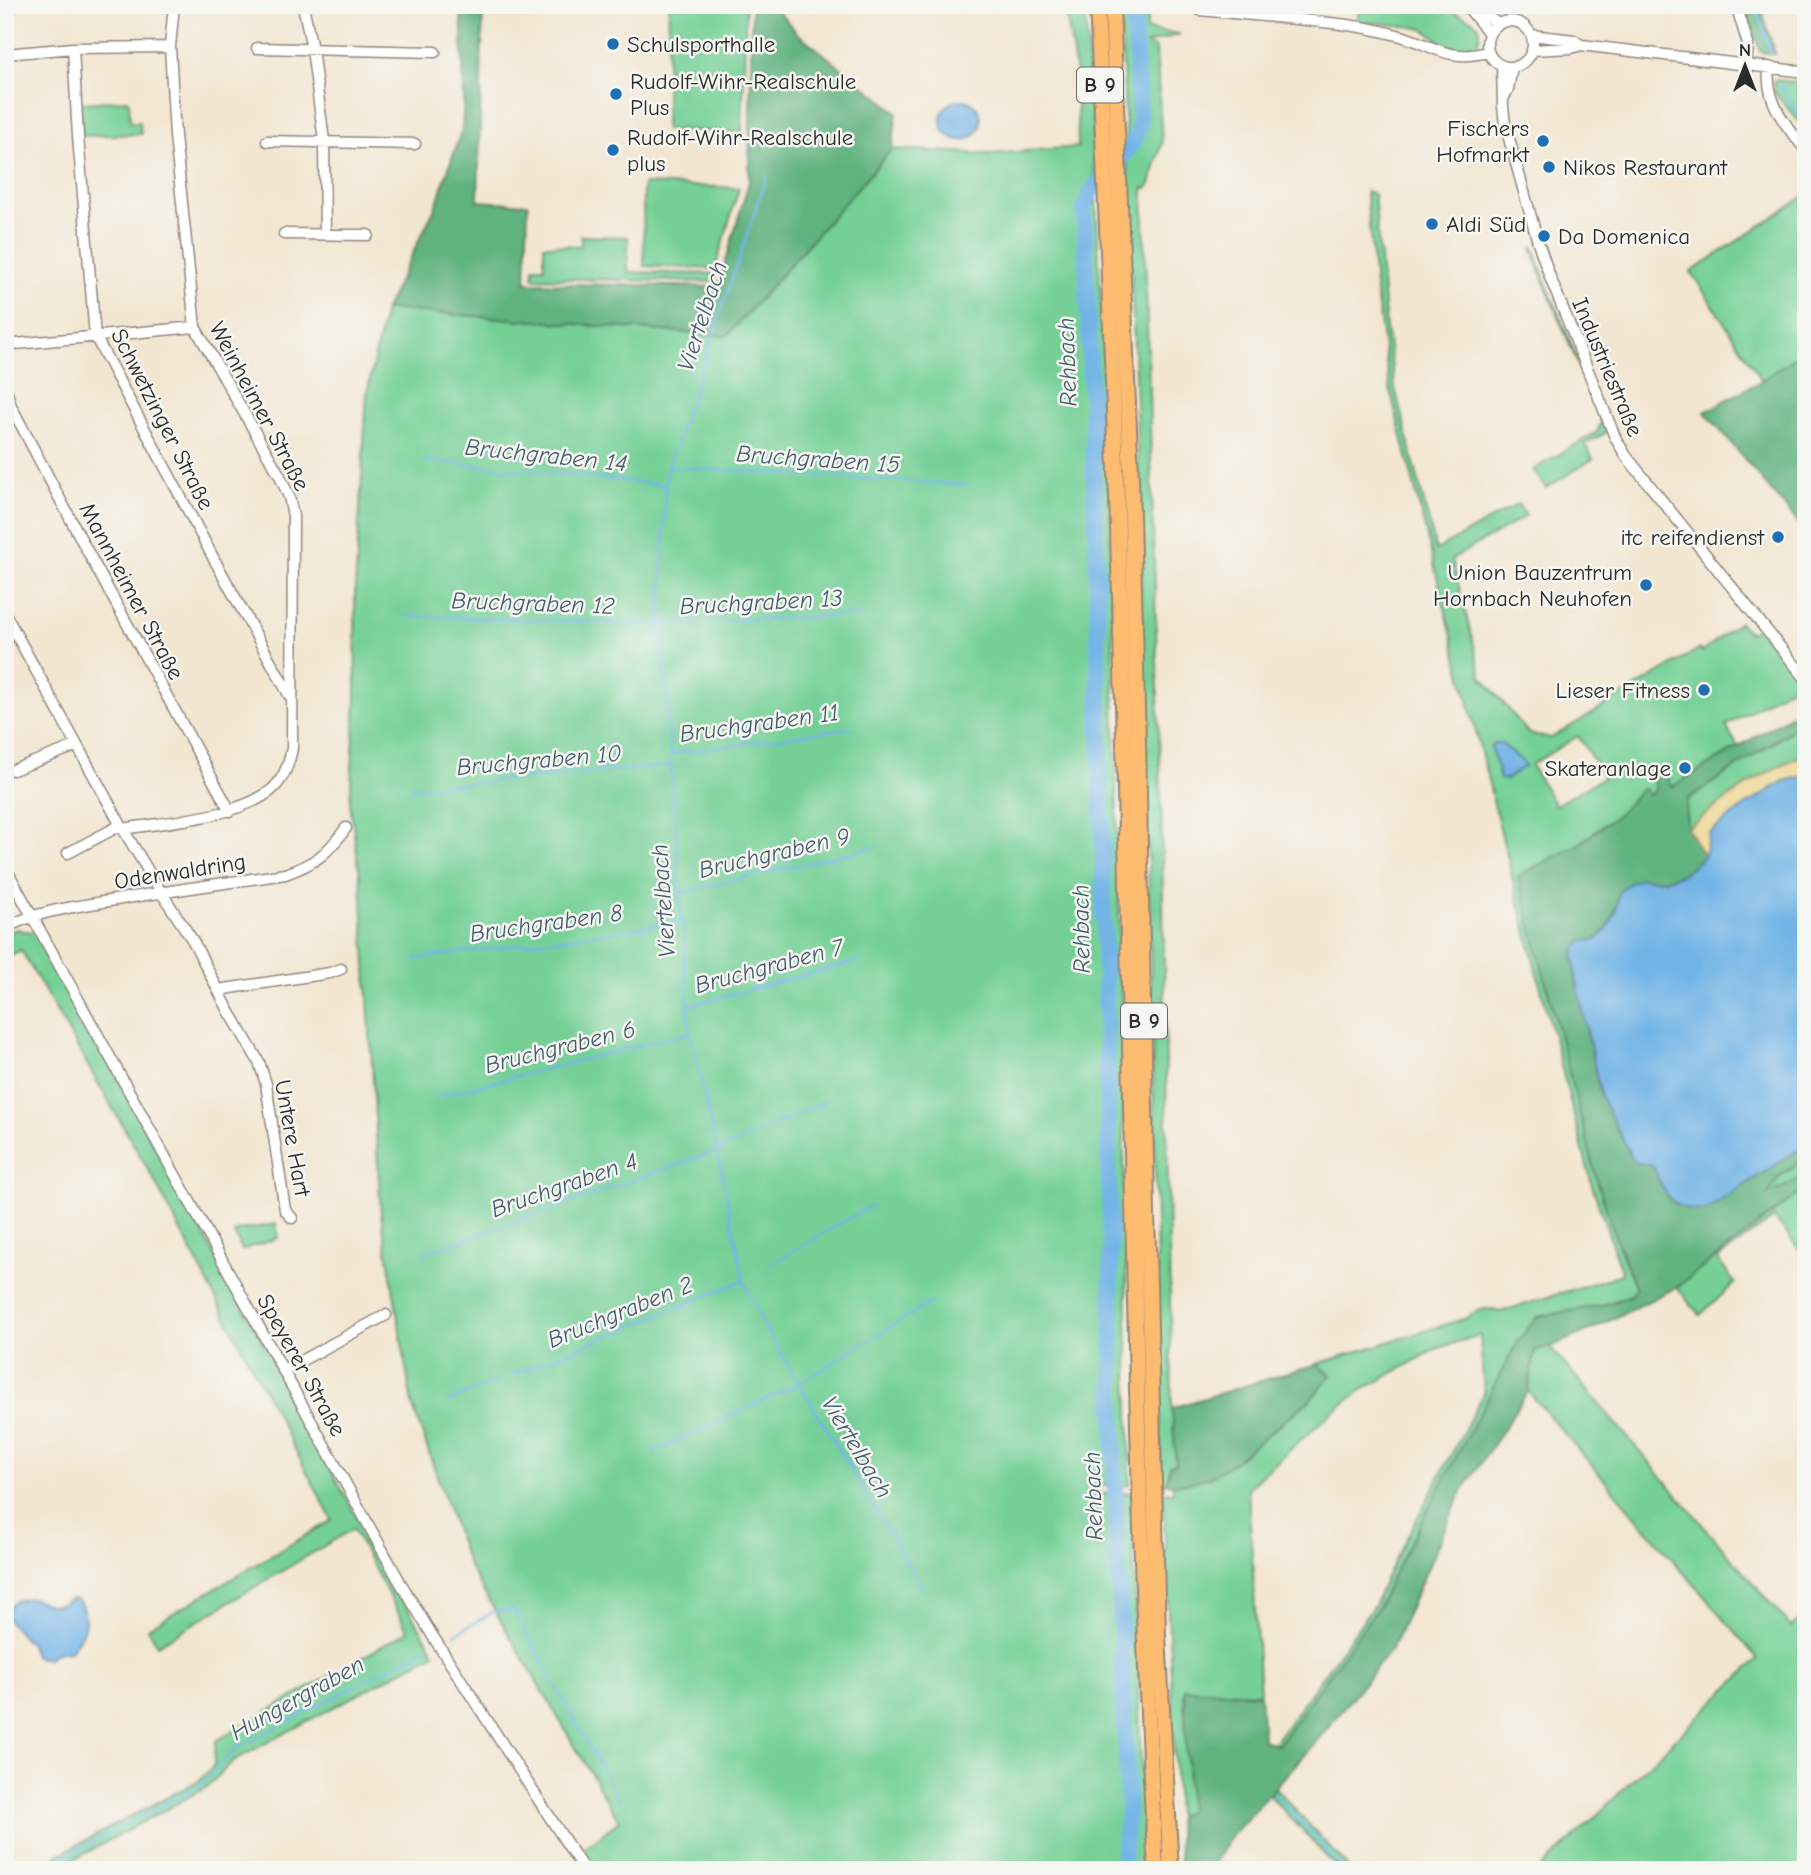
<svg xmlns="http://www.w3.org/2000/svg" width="1811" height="1875" viewBox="0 0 1811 1875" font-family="'Comic Neue',sans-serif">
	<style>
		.green { fill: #75d096; stroke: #507e60; stroke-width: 2; fill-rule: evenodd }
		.forest { fill: #60b27f; stroke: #466e55; stroke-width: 2 }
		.sand { fill: #eeda9e; stroke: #8c8264; stroke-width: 2 }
		.water { fill: #72b4e6; stroke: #4e7088; stroke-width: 2 }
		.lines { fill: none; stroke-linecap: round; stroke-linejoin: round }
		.stream { stroke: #72b4e6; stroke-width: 2.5 }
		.river { stroke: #72b4e6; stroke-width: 16 }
		.minor-casing { stroke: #8f887e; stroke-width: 13 }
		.highway-casing { stroke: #8f887e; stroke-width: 18 }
		.minor { stroke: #fff; stroke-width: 10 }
		.highway { stroke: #fdbc70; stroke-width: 14 }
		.poi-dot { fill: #1f6fb2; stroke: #f6f6f2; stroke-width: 2.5 }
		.labels { text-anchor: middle; stroke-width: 5; stroke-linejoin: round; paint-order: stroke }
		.shield { fill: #f6f6f2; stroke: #686867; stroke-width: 2 }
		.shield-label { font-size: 21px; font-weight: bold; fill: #2b2b2b }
		.poi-label { font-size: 23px; fill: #2b2b2b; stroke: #f6f6f2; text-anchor: start }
		.street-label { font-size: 23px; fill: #2b2b2b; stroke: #f6f6f2 }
		.water-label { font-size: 24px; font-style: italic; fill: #445b6c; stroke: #f6f6f2 }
	</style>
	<rect width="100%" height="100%" fill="#f6f6f2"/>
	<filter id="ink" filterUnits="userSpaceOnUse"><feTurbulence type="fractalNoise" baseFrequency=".0143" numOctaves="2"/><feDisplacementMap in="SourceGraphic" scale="14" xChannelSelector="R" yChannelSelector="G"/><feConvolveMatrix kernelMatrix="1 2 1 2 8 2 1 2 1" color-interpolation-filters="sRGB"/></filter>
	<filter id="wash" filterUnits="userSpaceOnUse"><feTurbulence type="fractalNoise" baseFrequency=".00686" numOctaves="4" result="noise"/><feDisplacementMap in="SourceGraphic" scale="28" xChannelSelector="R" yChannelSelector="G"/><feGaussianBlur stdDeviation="1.57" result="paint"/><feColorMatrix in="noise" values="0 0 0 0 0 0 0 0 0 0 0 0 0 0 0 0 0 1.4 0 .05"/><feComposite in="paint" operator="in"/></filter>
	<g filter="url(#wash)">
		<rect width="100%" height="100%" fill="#f3e6d1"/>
		<path class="green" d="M669,5H746L742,132L665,130Z
			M1065,5H1085C1115,472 1119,940 1129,1407L1130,1485L1095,1486L1094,1494L1131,1493L1145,1870H590L578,1853L619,1821L468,1565L412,1404L381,1214L361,883L350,804L356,699L355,589L367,394L385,309L727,336L892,149L989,154L1078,147L1076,74Z
			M1120,5H1147V30L1180,34L1147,44L1156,49L1162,143L1149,187L1143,189L1161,795L1172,1408L1176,1464L1170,1466L1167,1484H1162C1150,991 1144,498 1120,5Z
			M1358,5H1439L1472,20L1479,26L1480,34L1477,46C1443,63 1443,34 1419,28C1400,24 1378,24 1358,22Z
			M1774,80L1806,83V130L1774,92Z
			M129,100L130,122H140L141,134L82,136L80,103Z
			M643,184L739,188L715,269L644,266Z
			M1366,191L1374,194L1386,327L1395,388L1436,550L1518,504L1526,516L1452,559L1482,677L1529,734L1551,738L1699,649L1702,652L1739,622L1749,633L1758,627L1806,688V694L1799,699L1790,687L1726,726L1738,747L1672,787L1662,772L1656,778C1656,786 1657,792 1649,795L1640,790L1622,811L1579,844L1518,876L1598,1184L1617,1242L1636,1288L1631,1295L1603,1305L1537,1317L1518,1341L1391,1579L1379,1606L1278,1745L1273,1744L1375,1604L1386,1577L1484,1393L1480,1335L1436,1349L1360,1391L1324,1419L1248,1488L1260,1693L1184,1689L1189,1810L1177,1817L1163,1492H1173V1484L1189,1483L1209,1477L1230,1465L1310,1400L1331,1375L1317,1364L1467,1318C1478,1308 1486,1307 1500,1312L1622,1274L1592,1185L1512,876L1390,389L1375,286ZM1578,736L1604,777L1555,805L1531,765Z
			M1806,195V350L1762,380L1691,272Z
			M581,236L628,237V272L715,274V282L533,278L534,267H544V245L581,246Z
			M1534,247L1545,280L1607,432L1585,444L1593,459L1546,488L1533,470L1598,431L1601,420L1543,280L1532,248Z
			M1806,716V754C1762,771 1725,800 1687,828L1686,806L1688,799L1795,728Z
			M16,929L31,932L35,929L285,1383L292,1402L347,1499L372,1548L435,1653L233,1761L207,1787L55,1870H30L200,1780L214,1765L216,1741L408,1631L353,1529L157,1645L148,1628L332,1520L153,1178L21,950L5,958V934Z
			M1806,1159V1176L1766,1196L1780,1176Z
			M1806,1188V1258L1774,1218L1717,1259L1735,1283L1700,1315L1677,1287Z
			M276,1224L278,1238L242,1250L234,1233L240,1230Z
			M1550,1347L1791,1627L1806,1614V1870H1540L1758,1659L1528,1391L1535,1350Z
			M1275,1788L1351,1870H1339L1269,1795Z"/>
		<path class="forest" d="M461,5H483L478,201L528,204L526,283L718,287L749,182L752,5H773L797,33L897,112L892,149L727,336L385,309L435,208L462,129L464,99Z
			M1745,5H1760L1775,54L1760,52Z
			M1806,350V532L1705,412L1762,380Z
			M1803,696L1806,699V716L1795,728L1688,799C1681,823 1692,836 1704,856L1683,874L1664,880L1642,878L1619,892C1614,929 1603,935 1574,956L1576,979L1601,1097L1653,1166L1668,1197L1706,1210L1806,1145V1159L1780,1176L1767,1195L1806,1176V1188L1677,1287L1601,1325L1550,1347L1535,1350L1528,1391L1460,1495L1392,1648L1320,1737L1229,1839L1210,1870H1180L1177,1817L1189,1810L1184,1689L1260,1694L1263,1740L1278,1745L1379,1606L1391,1579L1518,1341L1537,1317L1603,1305L1631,1296L1636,1288L1617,1242L1598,1184L1518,876L1579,844L1622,811L1640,790L1644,789L1649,795C1659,791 1653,785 1656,777C1657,775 1660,773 1662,771L1672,787L1803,708L1799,699Z
			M1317,1364L1331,1375L1310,1400L1230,1465L1209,1477L1189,1483L1167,1484L1170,1466L1176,1464L1172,1408Z"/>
		<path class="sand" d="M1806,754V776L1784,781L1745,806L1710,833L1704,856L1687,828C1725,800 1762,771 1806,754Z"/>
		<path class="water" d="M941 120a20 20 0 1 1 40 0a20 20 0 1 1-40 0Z
			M1494,743L1502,744L1524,763L1525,766L1506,779H1500L1491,746Z
			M1806,776V1145L1706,1210C1693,1212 1678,1208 1669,1198C1662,1190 1657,1176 1653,1166L1634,1162L1601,1097L1576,979L1574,956L1577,947L1583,941L1596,940L1607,930L1616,911L1619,892L1629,883L1642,878L1664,880L1683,874L1704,856L1709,833L1745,806L1784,781Z
			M32,1598C49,1605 54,1610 70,1599L78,1600C92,1621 83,1634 70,1651L55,1653L48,1658H39L34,1655L29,1642L24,1639L8,1620L6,1612C13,1600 20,1599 32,1598Z"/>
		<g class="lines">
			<path class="stream" d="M1756,5L1772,55
				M1781,85L1790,103L1806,123
				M767,176L668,467L665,485L661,624L690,1033L717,1151L744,1280L763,1324L922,1587
				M424,460L664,485
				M670,467L967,485
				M405,616L661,624L863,615
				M670,754L853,727
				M411,788L670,766
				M679,893L876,847
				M415,959L681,922
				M687,1006L859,961
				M438,1096L689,1033
				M424,1253L717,1151L827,1101
				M768,1266L872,1205
				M510,1376L744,1280
				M449,1401L495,1382
				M654,1452L798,1384L931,1302
				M455,1634L493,1612L513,1609L619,1800
				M1275,1795L1345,1870
				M614,1861L621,1870
				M41,1870L203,1783L237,1748L429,1647
				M1112,1870L1122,1859
				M1805,1870L1806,1868"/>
			<path class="river" d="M1122,1870L1128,1807L1115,1478L1096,532L1084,207C1094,174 1134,159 1140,123L1133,5"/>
		</g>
	</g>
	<g filter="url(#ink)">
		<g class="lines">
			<defs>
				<path id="minor" d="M303,5L312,49L324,141L325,234
					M1458,5L1487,16L1498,24
					M1736,5L1748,44L1746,65
					M1200,10C1251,15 1303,19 1354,26C1369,28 1386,32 1401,36C1437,47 1448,62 1488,52
					M1470,10L1489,33
					M1487 44a23 23 0 1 1 46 0a23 23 0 1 1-46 0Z
					M1531,35L1574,40L1581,45
					M73,48L78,137L95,336L215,561L292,700
					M257,48L435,52
					M1532,50L1571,48L1581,45L1806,72
					M5,54L73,48L170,47
					M1502,66L1503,107L1505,124L1538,242L1550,277L1615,437L1626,456L1806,679
					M1769,67C1765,101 1785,125 1806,150
					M1504,97L1508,89L1512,67
					M267,141L415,144
					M284,234L368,235
					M5,345L195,327
					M5,386L11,406L91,558L230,811
					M5,614L123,829L161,892L193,941L228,1009L259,1062L266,1084L285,1210L292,1218
					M13,770L76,746
					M123,829C166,822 230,818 266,794C282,784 289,765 292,748L293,516L289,497L280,476L195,327L175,136L170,47L174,5
					M68,853L121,825
					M5,867L400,1582L432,1635L584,1870
					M5,928C37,911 74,907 109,901C168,891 226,883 285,874C315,864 328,853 346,828
					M218,990L330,973L341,969
					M284,1370L386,1315"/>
				<path id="highway" d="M1097,5C1109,252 1118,498 1124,745C1133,1120 1134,1495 1156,1870
					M1112,5L1131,478L1138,742L1147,1212L1158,1635L1171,1870"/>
			</defs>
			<use href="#minor" class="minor-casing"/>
			<use href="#highway" class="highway-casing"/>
			<use href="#minor" class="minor"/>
			<use href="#highway" class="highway"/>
		</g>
	</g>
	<g class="poi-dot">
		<circle cx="613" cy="44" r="7"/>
		<circle cx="616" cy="94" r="7"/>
		<circle cx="1543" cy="141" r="7"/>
		<circle cx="613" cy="150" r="7"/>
		<circle cx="1549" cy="167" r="7"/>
		<circle cx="1432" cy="224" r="7"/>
		<circle cx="1544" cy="236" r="7"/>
		<circle cx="1778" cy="537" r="7"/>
		<circle cx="1646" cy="585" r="7"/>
		<circle cx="1704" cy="690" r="7"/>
		<circle cx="1685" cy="768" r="7"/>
	</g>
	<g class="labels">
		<g class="shield">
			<rect x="1077" y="67.5" width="46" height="35" rx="5"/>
			<rect x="1121" y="1003.5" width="46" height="35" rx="5"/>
		</g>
		<g class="shield-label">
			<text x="1100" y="92">B 9</text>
			<text x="1144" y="1028">B 9</text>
		</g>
		<g class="poi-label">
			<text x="627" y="52">Schulsporthalle</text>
			<text x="630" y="89">Rudolf-Wihr-Realschule<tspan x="630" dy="26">Plus</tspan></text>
			<text x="1529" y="136" text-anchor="end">Fischers<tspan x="1529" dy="26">Hofmarkt</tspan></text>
			<text x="627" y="145">Rudolf-Wihr-Realschule<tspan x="627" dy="26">plus</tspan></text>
			<text x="1563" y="175">Nikos Restaurant</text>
			<text x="1446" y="232">Aldi Süd</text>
			<text x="1558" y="244">Da Domenica</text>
			<text x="1764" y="545" text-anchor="end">itc reifendienst</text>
			<text x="1632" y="580" text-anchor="end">Union Bauzentrum<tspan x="1632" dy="26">Hornbach Neuhofen</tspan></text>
			<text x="1690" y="698" text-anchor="end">Lieser Fitness</text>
			<text x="1671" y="776" text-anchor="end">Skateranlage</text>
		</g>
		<g class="street-label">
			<text transform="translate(1608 367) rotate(67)" y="8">Industriestraße</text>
			<text transform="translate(260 406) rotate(62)" y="8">Weinheimer Straße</text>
			<text transform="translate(163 419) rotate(63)" y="8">Schwetzinger Straße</text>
			<text transform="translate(132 591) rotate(62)" y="8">Mannheimer Straße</text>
			<text transform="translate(180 871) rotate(-9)" y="8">Odenwaldring</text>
			<text transform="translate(293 1138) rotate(80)" y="8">Untere Hart</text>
			<text transform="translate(302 1365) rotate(61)" y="8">Speyerer Straße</text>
		</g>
		<g class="water-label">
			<text transform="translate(702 316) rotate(-72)" y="8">Viertelbach</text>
			<text transform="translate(1067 362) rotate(-92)" y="8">Rehbach</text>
			<text transform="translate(546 455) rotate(6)" y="8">Bruchgraben 14</text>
			<text transform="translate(818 459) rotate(4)" y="8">Bruchgraben 15</text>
			<text transform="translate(761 602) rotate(-3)" y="8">Bruchgraben 13</text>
			<text transform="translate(533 603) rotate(2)" y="8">Bruchgraben 12</text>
			<text transform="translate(759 723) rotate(-8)" y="8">Bruchgraben 11</text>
			<text transform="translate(539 760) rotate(-5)" y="8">Bruchgraben 10</text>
			<text transform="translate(774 853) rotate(-13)" y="8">Bruchgraben 9</text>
			<text transform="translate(663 901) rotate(-94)" y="8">Viertelbach</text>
			<text transform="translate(546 923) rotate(-8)" y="8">Bruchgraben 8</text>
			<text transform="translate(1081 929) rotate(-91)" y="8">Rehbach</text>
			<text transform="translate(769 966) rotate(-15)" y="8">Bruchgraben 7</text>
			<text transform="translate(560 1047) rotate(-14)" y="8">Bruchgraben 6</text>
			<text transform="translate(564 1185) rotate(-19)" y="8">Bruchgraben 4</text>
			<text transform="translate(620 1312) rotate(-22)" y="8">Bruchgraben 2</text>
			<text transform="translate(857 1447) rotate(59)" y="8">Viertelbach</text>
			<text transform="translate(1093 1496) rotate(-92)" y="8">Rehbach</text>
			<text transform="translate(297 1698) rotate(-29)" y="8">Hungergraben</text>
		</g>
	</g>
	<rect width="1811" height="1875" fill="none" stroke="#f6f6f2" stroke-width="28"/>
	<g transform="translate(1745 66)" stroke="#f6f6f2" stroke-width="5" paint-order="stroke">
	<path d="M0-5L12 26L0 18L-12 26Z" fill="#2b2b2b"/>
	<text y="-10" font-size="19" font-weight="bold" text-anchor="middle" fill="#2b2b2b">N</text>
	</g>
</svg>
